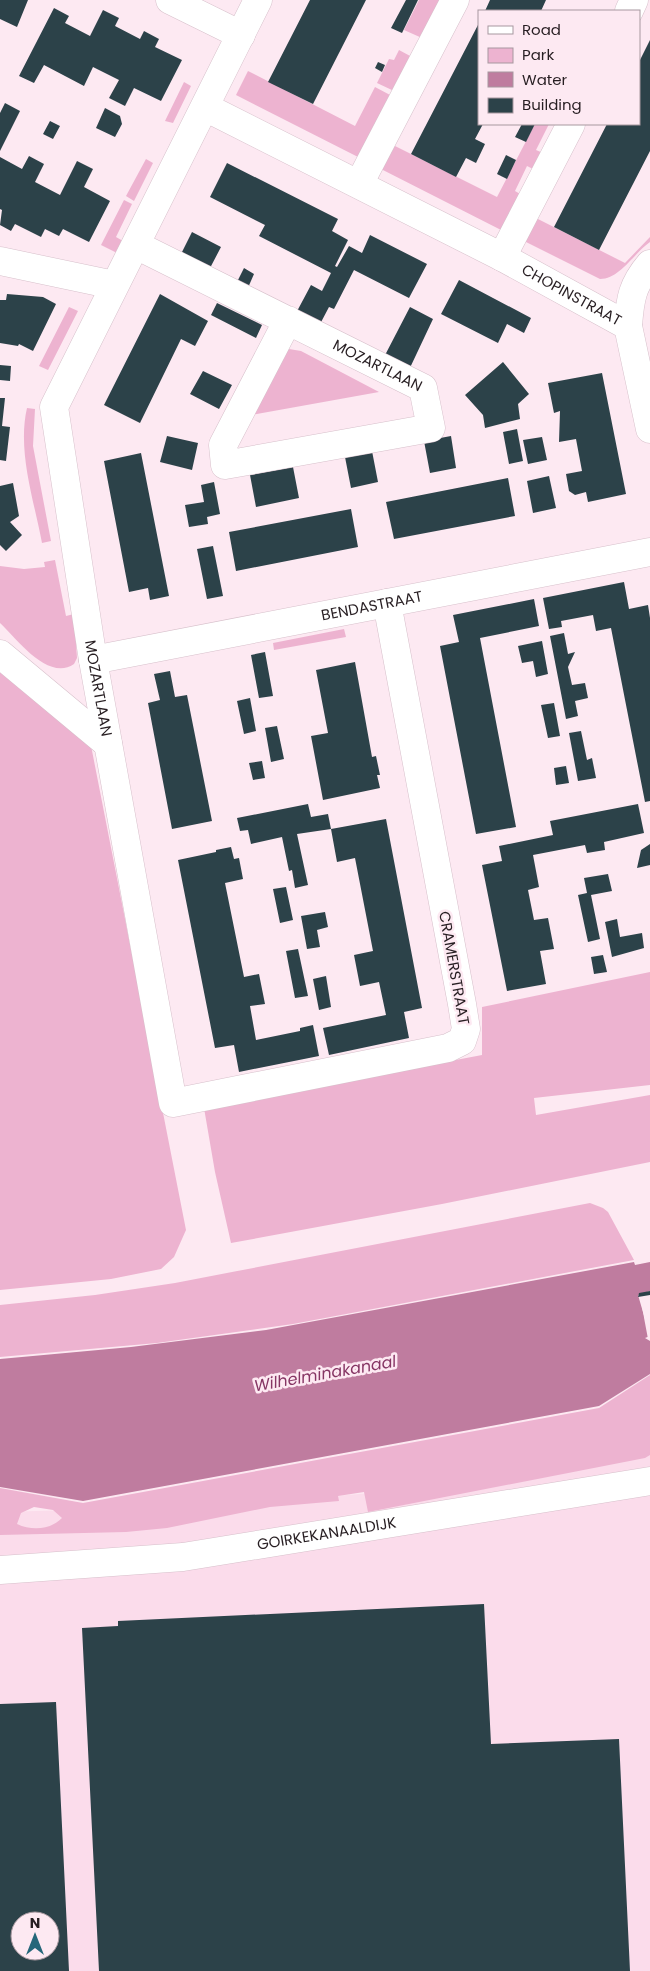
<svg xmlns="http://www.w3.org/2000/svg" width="650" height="1971" viewBox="0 0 650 1971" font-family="Poppins,sans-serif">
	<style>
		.built { fill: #fbdceb; fill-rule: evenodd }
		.green { fill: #edb3d0; fill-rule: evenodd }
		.water { fill: #bf7c9f }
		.pier { fill: #fde9f2 }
		.building { fill: #2c4249; fill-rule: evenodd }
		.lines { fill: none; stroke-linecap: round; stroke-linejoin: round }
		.minor-casing { stroke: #d7c0cb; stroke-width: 29 }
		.minor { stroke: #fff; stroke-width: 28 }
		.labels { text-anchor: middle; stroke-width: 5; stroke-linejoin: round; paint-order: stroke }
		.street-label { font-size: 15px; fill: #271e22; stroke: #fde9f2 }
		.water-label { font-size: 16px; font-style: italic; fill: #863564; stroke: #fde9f2 }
	</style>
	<rect width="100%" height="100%" fill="#fde9f2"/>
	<path class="built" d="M650,1437V1971H0V1512L216,1506L371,1493ZM20,1921H50V1951H20Z"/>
	<path class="green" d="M419,0H441L422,38L404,30Z
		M399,50L412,57L394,91L377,83L389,59L394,60Z
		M248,71L355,126L375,87L392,96L360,158L236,95Z
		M184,82L191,86L173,123L165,121Z
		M535,124H549L536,150L543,153L535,170L527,166L515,191L522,195L503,231L379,168L391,144L497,197Z
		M146,159L153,163L134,201L126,196Z
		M124,200L132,204L116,237L123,241L117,253L101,245Z
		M534,217L625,263L650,237V242C634,253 620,279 600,279L522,240Z
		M69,307L78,311L48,370L39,366Z
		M289,349L301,351L379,392L251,415L286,351Z
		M27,408L35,409L33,446L51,541L42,543C34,500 17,451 27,408Z
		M55,560L66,616L74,614L77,658L74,664C48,682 16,638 0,623V566L24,569L45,567L44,562Z
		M344,629L346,637L274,650L273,643Z
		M0,662L85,715L186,1230L174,1257L161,1269L111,1279L0,1290Z
		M650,972V1085L534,1098L536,1115L650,1095V1162L442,1204L231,1243L215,1172L204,1108L482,1055V1007Z
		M590,1203L603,1208L608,1212L634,1260L293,1324L157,1343L0,1357V1305L95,1295L175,1283Z
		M650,1375V1455L645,1458L368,1512L364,1492L338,1496L339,1501L270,1507L167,1528L126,1532L0,1535V1488L83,1503L599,1408ZM34,1507L53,1510L62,1518C50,1530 32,1531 17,1524L21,1513Z"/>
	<path class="water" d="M634,1262L635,1265L650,1262V1291L638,1295L650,1336L645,1338L650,1341V1374L599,1406L83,1501L0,1487V1359L131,1347L266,1330Z"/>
	<path class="pier" d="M650,1294V1339H648L640,1296Z"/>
	<path class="building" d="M0,0H28L17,27L0,19Z
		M310,0H366L313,104L268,82Z
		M406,0H418L402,33L391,28Z
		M490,0H546L541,11H485Z
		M54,8L69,16L65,23L90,36L103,10L119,18L115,26L140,39L144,31L159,39L155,47L182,60L161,101L134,88L125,106L109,98L119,80L93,67L84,86L44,65L34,83L19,76Z
		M479,23V124H483L475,139L485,144L476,163L466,158L456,177L411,154Z
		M650,40V151L599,250L554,227L607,124H639V62Z
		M378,62L385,65L382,72L375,68Z
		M5,103L20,111L0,151V113Z
		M105,108L120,116L122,124L115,137L96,128Z
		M50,121L60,126L53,139L43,134Z
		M522,124H535L526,142L515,137Z
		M506,155L516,160L507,179L497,174Z
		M29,156L44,164L35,182L60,195L77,161L93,169L84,187L110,201L89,242L63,229L59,236L45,229L41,237L15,224L11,231L0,225L2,210L0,209V157L22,169Z
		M227,163L338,219L332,231L348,240L335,266L337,267L349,246L362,253L370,235L427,264L409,298L354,270L334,309L329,307L319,326L295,315L311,285L322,291L331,273L259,236L265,225L210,197Z
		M192,232L221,247L209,270L180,256Z
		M244,268L254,274L247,290L236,284Z
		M459,280L531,318L524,333L507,324L498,343L441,314Z
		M7,294L43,297L56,304L33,351L19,344L18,346L0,343V300H6Z
		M160,294L208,321L195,346L181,339L140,423L104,405Z
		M217,303L262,325L256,338L211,315Z
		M410,307L433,319L408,372L383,359Z
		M503,362L529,394L518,404L520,419L485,428L483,415L465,395Z
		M0,365L11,366L10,381L0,380Z
		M203,371L232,385L219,409L190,394Z
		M602,373L626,494L588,502L586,492L575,495L569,491L566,474L582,471L576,439L559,442L560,411L554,413L548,383Z
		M0,398H5L2,426L10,427L6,461L0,460Z
		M517,429L523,461L509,464L503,432Z
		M167,436L198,443L192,470L160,462Z
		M451,436L456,468L430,473L424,441Z
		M542,437L547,460L528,464L523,440Z
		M372,451L378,482L351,488L345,457Z
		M141,453L169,596L150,600L148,588L129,592L104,461Z
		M293,467L299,498L256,507L250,475Z
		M549,476L556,508L533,513L527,481Z
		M508,478L515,516L394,539L386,502Z
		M214,482L220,514L207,517L208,524L189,527L185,505L204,502L201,485Z
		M13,483L19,516L10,522L22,535L6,551L0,545V486Z
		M351,509L358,547L236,571L229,532Z
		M213,546L223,596L207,599L197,549Z
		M624,582L629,609L648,605L650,618V801L645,802L611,628L596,631L593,615L561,621L562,627L549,629L543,598Z
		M534,599L539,626L480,638L516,827L476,834L440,646L459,642L453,615Z
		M564,633L568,654L575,652L568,667L572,685L585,683L588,698L575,701L578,716L566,719L550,636Z
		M542,641L548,674L536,677L533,661L522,663L518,646Z
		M265,652L273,696L259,698L251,655Z
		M355,662L372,757L376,756L380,775H377L380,788L323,800L311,736L328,733L316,670Z
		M170,671L175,697L187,695L212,821L172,829L148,703L160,700L154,674Z
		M250,698L256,731L244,734L237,701Z
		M554,703L560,736L548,738L541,705Z
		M277,726L284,759L271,762L265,728Z
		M581,731L587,760L592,758L596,778L578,781L569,733Z
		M262,761L265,778L253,780L249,763Z
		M566,766L569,783L556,785L554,768Z
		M308,804L311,817L328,814L331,829L297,834L308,885L295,888L292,870L289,871L282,837L251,844L248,830L240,831L237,818Z
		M638,804L644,833L604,842L605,850L587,853L585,845L533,855L539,887L528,890L534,920L548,918L554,949L540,951L546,984L507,991L482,865L502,861L499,846L553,835L550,821Z
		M386,819L422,1008L404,1012L409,1038L329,1055L323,1028L386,1015L379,982L360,986L354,955L373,951L355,858L337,862L331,829Z
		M650,844V865L637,868L641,850Z
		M231,847L234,859L239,858L243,879L225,883L244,977L259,974L265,1004L250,1006L256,1040L300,1031V1028L313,1025L319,1056L239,1072L234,1045L215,1048L178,860L216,852V850Z
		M608,874L612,891L591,895L600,939L588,942L578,895L587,893L584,878Z
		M286,887L293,920L280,923L273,889Z
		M325,912L328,927L317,930L320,947L307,949L301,916Z
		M617,919L620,937L642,933L644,948L612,957L605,922Z
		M298,949L308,996L295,998L286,951Z
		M603,955L607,972L594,974L591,957Z
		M326,976L331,1007L319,1010L313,979Z
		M650,1291V1295L638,1297L639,1293Z
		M484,1604L491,1744L619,1739L630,1971H99L82,1628L118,1626V1621Z
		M56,1702L69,1971H0V1704ZM20,1921H50V1951H20Z"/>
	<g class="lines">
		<defs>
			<g id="minor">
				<path d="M170,0L241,35"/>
				<path id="s1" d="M258,0L54,407L93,660L173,1103L448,1048L462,1041L466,1029L462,1004L387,603"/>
				<path d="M629,11L634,0"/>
				<path id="s2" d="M205,107L502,257L628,326L650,429"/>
				<path d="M359,184L455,0"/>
				<path id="s3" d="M136,245L423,388L431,428L225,465L223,445L288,320"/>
				<path d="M502,257L571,124"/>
				<path d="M0,261L114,285"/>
				<path d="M628,326C630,299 632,285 650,264"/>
				<path d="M0,654L108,744"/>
				<path id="s4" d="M93,660L650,552"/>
				<path id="s5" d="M0,1570L183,1557L650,1481"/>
			</g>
		</defs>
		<use href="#minor" class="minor-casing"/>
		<use href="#minor" class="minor"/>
	</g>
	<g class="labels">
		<g class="street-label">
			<text dy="5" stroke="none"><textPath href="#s2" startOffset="412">CHOPINSTRAAT</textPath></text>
			<text dy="5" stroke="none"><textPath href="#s3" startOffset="270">MOZARTLAAN</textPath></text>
			<text dy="5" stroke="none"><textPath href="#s4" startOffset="284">BENDASTRAAT</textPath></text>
			<text dy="5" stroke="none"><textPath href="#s1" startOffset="740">MOZARTLAAN</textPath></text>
			<text transform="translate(454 968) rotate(80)" y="5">CRAMERSTRAAT</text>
			<text dy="5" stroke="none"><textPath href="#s5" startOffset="329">GOIRKEKANAALDIJK</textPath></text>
		</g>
		<g class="water-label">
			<text transform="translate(325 1373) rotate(-10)" y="6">Wilhelminakanaal</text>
		</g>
	</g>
	<rect x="478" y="10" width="162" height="115" fill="#fde9f2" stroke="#a7989f"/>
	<rect x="488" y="26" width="25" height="8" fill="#ffffff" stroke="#a7989f"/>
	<text x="522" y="35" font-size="15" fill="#271e22">Road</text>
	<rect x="488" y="48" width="25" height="15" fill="#edb3d0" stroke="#a7989f"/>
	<text x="522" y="60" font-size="15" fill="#271e22">Park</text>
	<rect x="488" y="72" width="25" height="15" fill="#bf7c9f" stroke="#a7989f"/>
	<text x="522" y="85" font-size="15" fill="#271e22">Water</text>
	<rect x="488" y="98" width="25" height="15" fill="#2c4249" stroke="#a7989f"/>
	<text x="522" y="110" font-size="15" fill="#271e22">Building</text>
	<g transform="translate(35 1936)"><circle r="24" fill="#fde9f2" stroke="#a7989f"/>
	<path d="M0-4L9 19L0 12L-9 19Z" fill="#25677a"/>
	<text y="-8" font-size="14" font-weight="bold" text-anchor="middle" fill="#271e22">N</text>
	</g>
</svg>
